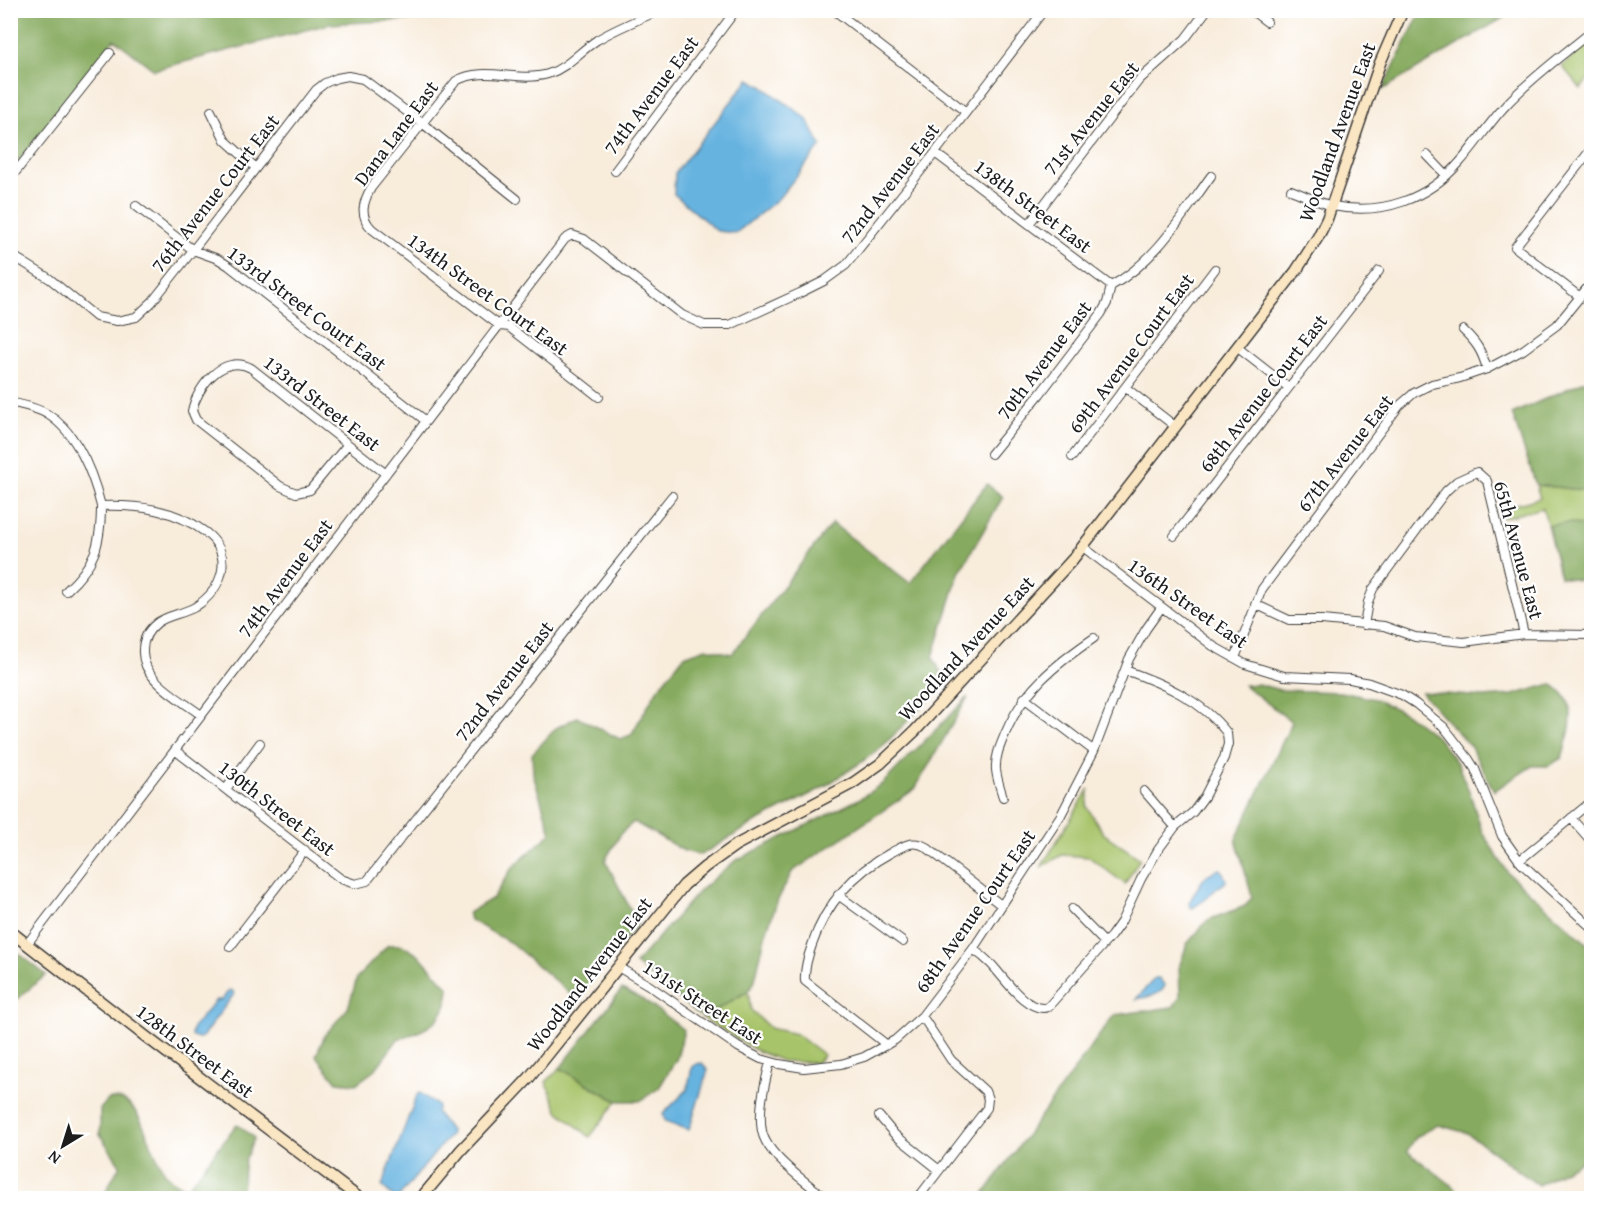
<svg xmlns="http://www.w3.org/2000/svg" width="1602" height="1209" viewBox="0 0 1602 1209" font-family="'Gentium Book Plus',serif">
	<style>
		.green { fill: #a8c46b; stroke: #627044; stroke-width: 1.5 }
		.forest { fill: #86aa5f; stroke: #51633e; stroke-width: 1.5 }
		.water { fill: #66b3e0; stroke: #41687e; stroke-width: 1.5 }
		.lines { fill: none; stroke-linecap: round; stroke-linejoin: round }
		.street-casing { stroke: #3d3b39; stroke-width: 10 }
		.secondary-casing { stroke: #3d3b39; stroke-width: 13 }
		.street { stroke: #fff; stroke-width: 8 }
		.secondary { stroke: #fbe6c3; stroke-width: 10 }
		.labels { text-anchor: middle; stroke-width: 4.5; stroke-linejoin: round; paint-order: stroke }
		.street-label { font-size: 20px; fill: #1c1c1c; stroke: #fff }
	</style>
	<rect width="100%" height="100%" fill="#fff"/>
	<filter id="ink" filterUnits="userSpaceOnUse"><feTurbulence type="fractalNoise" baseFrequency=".0167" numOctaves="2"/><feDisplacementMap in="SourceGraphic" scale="12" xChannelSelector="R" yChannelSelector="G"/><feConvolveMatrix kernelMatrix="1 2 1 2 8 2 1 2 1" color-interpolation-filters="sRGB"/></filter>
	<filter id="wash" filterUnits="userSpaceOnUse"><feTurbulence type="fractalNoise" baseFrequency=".008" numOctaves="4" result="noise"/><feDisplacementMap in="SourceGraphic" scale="24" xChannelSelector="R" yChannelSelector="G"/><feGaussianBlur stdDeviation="1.35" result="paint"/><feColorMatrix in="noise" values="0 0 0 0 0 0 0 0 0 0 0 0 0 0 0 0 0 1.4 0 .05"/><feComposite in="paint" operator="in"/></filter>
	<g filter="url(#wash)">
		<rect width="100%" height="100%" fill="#f8ecdb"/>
		<path class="green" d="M1591,41V75L1581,89L1562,66Z
			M1536,485L1591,491V582L1560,577L1543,508L1502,518L1499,509L1540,498Z
			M1089,789L1087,807L1103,833L1140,859L1125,884L1089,857L1062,855L1041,867Z
			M748,991L751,1010L770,1028L796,1034L824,1055L817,1063L782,1061L757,1051L703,1018Z
			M560,1068L617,1101L590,1137L558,1111L546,1082Z"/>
		<path class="forest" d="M11,10H507V11L492,16L329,24L154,70L114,39L11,171L10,55L15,51L11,46Z
			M1421,11V10L1515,11L1382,90Z
			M1591,378V491L1536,485L1512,414Z
			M987,484L1003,497L959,573L933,657L946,682L884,745L862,762L822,788L751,825L701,855L684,851L634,822L622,832L605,860L638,924L576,999L511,943L470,920L468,913L493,898L512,868L551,833L533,774L532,754L556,728L577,717L620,739L631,735L657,690L684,656L706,648L732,654L832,523L910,583Z
			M1571,523L1591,529V582L1560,577L1548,525Z
			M1258,684L1280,690L1341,692L1375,699L1405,713L1438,738L1457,763L1470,793L1482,832L1508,873L1591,947V1153L1585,1159L1538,1185L1467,1133L1438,1125L1416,1137L1407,1151L1449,1183L1463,1196L1461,1198H981L1114,1015L1173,1007L1180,997L1179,967L1187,944L1208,920L1245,906L1252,897L1236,839L1292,722L1244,685Z
			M1551,684C1582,702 1570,729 1562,758L1548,766H1532L1494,791L1470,746L1421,692L1483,697L1513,695Z
			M968,697L915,789L792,872L777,902L766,933L754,984L748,991L703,1018L635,964L700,890L735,861L859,799L882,784Z
			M388,945H402L420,956L449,988C447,1021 427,1031 398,1039L375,1070L356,1084L337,1082L316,1056L325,1035L348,1008L357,978Z
			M11,947L46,975L11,1004H10Z
			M622,989L645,1001L684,1030L677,1058L659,1088L640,1101H617L560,1068Z
			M109,1099C113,1099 119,1099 123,1100C152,1115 152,1185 188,1187L237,1124L254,1138L245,1160L241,1198H102L120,1165L100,1135V1109Z"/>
		<path class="water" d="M749,79L762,86L806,118L821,146L778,199L736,233L717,231L674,194L675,173Z
			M1221,869L1226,880L1225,883L1217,888L1206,899L1193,908L1190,907L1189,903C1197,889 1204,871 1221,869Z
			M1155,978H1159L1165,986C1160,996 1146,997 1136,999Z
			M229,990L233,991L234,994L203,1036L200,1038L193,1037L191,1034L193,1027L216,1000H222Z
			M702,1063L708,1070L689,1130L665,1121L663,1114L687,1090L692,1068L696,1064Z
			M420,1093L438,1106L436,1112L451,1132L450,1135L398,1198H395L382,1186L417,1095Z"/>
	</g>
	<g filter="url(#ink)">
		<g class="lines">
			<defs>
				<path id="street" d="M834,10L966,112
					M1251,10L1267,22
					M211,111L225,140L256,168
					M935,153L1111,286
					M1427,155L1446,175
					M615,171L736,10
					M10,179L110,53
					M1291,190C1304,195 1319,203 1333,206C1382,216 1428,199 1460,162C1476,144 1489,123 1506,105C1531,78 1563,55 1592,31
					M136,206L193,250L218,259L229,266L426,421
					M1029,224L1139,80L1185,39L1207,10
					M10,254L50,279L96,317L117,321L136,317L152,302L193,250L316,90L325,83L337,78L348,76L363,79L422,123L517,199
					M1111,286C1155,262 1182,216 1211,176
					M1580,297L1515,247L1592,148
					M1463,330C1476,342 1482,351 1487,369
					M1238,348L1288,387
					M1126,388L1176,427
					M599,397L509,327L500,326L372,229C359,216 363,202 371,188L456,81C484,65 518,83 548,74C567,68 580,51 597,40C617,28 638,20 660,10
					M10,402C22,405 36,407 47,414C77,432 93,474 101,506C138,505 175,509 205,532C235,555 223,589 195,607C183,614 167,615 157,623C148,630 143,639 143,650C141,680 181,699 201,715
					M348,444L310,490L296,493L280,486L196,420L192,411C197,387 223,353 251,368L386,474
					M991,454L1040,394L1101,314L1107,303L1111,286
					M1072,457L1215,269
					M1174,536L1379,271
					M1083,547L1213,646L1245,664L1284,676L1350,679L1369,683L1402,695L1416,704L1444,727L1468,758L1475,769L1502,836L1521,863L1592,928
					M66,591C95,565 101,544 101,506
					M1255,604L1289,620H1322L1384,626L1415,637L1464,642L1524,634L1592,635
					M1364,625L1368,602L1373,589L1446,491L1457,481L1477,472L1487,481L1524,634
					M1235,658L1262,589L1399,406L1414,393L1432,384L1460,378L1487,369L1523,350L1557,325L1592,282
					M1024,698L1094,751
					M176,751L341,879L355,884L367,881L672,496
					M226,789L260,743
					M1144,791L1175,827
					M1003,797C1000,788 997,779 996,770C995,757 1000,746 1005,734C1023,690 1056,664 1094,638
					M1571,818L1592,842
					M1519,861L1592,801
					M838,895L903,942
					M1072,909L1105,943
					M27,944L565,239L572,235L584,239L682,315L704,325H730L800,293L824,281L846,265L935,153L1044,10
					M230,947L305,850
					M973,949C980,954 986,959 992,965C1004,978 1028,1014 1048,1007L1111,936L1121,922L1141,879L1158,850L1175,827L1193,812L1204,797L1224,758L1228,744L1227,733C1202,700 1162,683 1125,670
					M618,967L650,986L738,1047L761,1059L779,1064L804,1068L841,1064L864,1057L895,1040L922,1016L973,949L1061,815L1094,751L1129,659L1146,629L1161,608
					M887,1045L805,981C804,969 808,956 812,945C826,903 853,873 892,852C904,846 913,839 926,847L1001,905
					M770,1062C765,1083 758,1109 762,1131C766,1155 808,1184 826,1198
					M879,1116L895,1135L938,1169
					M918,1198L987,1108L988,1099L985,1091L951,1060L922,1016"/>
				<path id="secondary" d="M10,931L145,1036L359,1198
					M421,1198L461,1150L529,1078L684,885L705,867L736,845L853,783L880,764L915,731L1073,559L1296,271L1318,237L1327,219L1380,63L1403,10"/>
			</defs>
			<use href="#street" class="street-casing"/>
			<use href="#secondary" class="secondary-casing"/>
			<use href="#street" class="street"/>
			<use href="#secondary" class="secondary"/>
		</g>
	</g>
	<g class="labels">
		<g class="street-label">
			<text transform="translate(651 95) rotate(-53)" y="7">74th Avenue East</text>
			<text transform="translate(1091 118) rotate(-51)" y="7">71st Avenue East</text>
			<text transform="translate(1337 132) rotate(-70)" y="7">Woodland Avenue East</text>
			<text transform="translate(396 133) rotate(-53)" y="7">Dana Lane East</text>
			<text transform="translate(890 183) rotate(-52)" y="7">72nd Avenue East</text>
			<text transform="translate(215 193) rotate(-52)" y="7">76th Avenue Court East</text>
			<text transform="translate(1033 206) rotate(37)" y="7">138th Street East</text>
			<text transform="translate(488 294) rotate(36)" y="7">134th Street Court East</text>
			<text transform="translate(307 308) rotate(37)" y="7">133rd Street Court East</text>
			<text transform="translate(1131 353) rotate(-53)" y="7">69th Avenue Court East</text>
			<text transform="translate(1044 360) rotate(-53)" y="7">70th Avenue East</text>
			<text transform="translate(1263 393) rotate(-52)" y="7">68th Avenue Court East</text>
			<text transform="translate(322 403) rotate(38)" y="7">133rd Street East</text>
			<text transform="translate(1345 453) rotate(-52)" y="7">67th Avenue East</text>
			<text transform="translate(1519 550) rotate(75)" y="7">65th Avenue East</text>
			<text transform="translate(285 578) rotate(-53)" y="7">74th Avenue East</text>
			<text transform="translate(1188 603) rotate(35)" y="7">136th Street East</text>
			<text transform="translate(966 648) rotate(-47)" y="7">Woodland Avenue East</text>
			<text transform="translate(504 681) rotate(-52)" y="7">72nd Avenue East</text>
			<text transform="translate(277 808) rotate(38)" y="7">130th Street East</text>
			<text transform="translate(975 911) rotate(-55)" y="7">68th Avenue Court East</text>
			<text transform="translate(589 974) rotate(-52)" y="7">Woodland Avenue East</text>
			<text transform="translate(703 1002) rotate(33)" y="7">131st Street East</text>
			<text transform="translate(195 1051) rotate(37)" y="7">128th Street East</text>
		</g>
	</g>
	<rect width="1602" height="1209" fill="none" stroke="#fff" stroke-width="36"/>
	<g transform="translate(63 1146) rotate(218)" stroke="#ffffff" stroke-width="4.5" paint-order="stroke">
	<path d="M0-4.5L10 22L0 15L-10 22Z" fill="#1c1c1c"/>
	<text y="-9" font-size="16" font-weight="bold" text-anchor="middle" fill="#1c1c1c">N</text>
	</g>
</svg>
